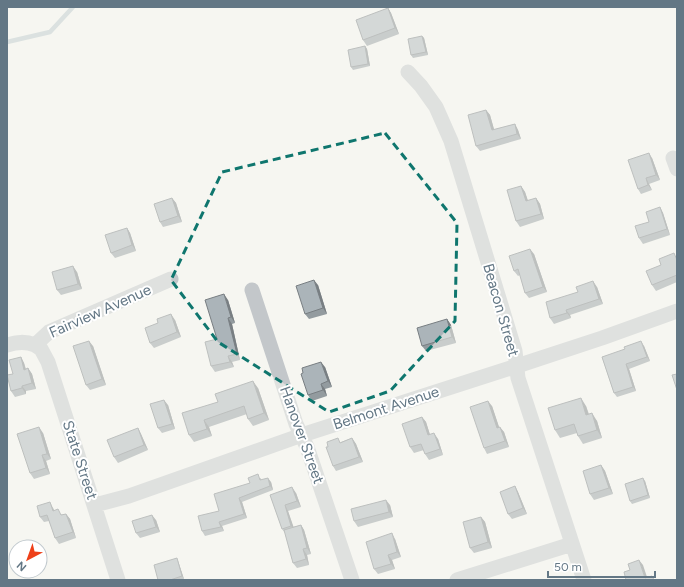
<svg xmlns="http://www.w3.org/2000/svg" width="684" height="587" viewBox="0 0 684 587" font-family="Figtree,sans-serif">
	<style>
		.lines { fill: none; stroke-linecap: round; stroke-linejoin: round }
		.stream { stroke: #bac8cc; stroke-width: 4.5 }
		.street { stroke: #c3c7ca; stroke-width: 15 }
		.wall { fill: #939b9f }
		.shaded-wall { fill: #787e82 }
		.building { fill: #abb4b9; stroke: #787e82 }
		.marked { fill: none; stroke: #0f766e; stroke-width: 3; stroke-dasharray: 8 5; stroke-linejoin: round }
		.labels { text-anchor: middle; stroke-width: 4; stroke-linejoin: round; paint-order: stroke }
		.street-label { font-size: 15px; fill: #637785; stroke: #fff }
	</style>
	<rect width="100%" height="100%" fill="#f6f6f1"/>
	<g class="lines">
		<path class="stream" d="M7,42L50,32L73,7"/>
		<path class="street" d="M408,72L421,86L436,107L451,141L515,351L518,378L584,580
			M673,158L677,169
			M252,290L296,424L307,447L352,580
			M7,345C17,342 25,341 35,345L49,332L171,279
			M35,345L41,349L48,362L118,580
			M95,505L129,496L302,435L517,366L602,338L677,311
			M457,580L572,544"/>
	</g>
	<path class="wall" d="M388,8L391,13L399,34L367,46L363,40Z
		M422,36L424,38L428,55L413,58L411,55Z
		M365,46L367,49L370,66L353,70L351,67Z
		M486,110L490,115L494,130L515,124L518,130L521,139L480,151L476,146Z
		M652,158L660,180L649,184L652,190L641,194L638,189Z
		M521,186L525,192L528,201L536,198L540,204L544,219L520,227L516,221Z
		M172,198L176,203L182,222L163,227L160,222Z
		M660,207L663,213L670,235L643,244L639,238L649,222Z
		M127,228L130,233L136,251L115,258L111,253Z
		M534,254L547,292L529,298L525,293L520,275L518,276L514,271Z
		M677,257V282L656,291L652,285L661,265Z
		M77,272L82,289L61,295L57,290Z
		M318,285L327,314L309,319L305,314Z
		M597,287L603,304L570,315L571,318L554,324L550,318Z
		M228,300L235,323L232,324L240,360L232,362L234,367L215,372L211,366L217,339Z
		M447,319L451,325L456,343L426,351L422,346Z
		M175,320L181,337L154,348L150,343Z
		M93,346L106,385L90,390L86,385Z
		M644,346L650,361L629,369L636,391L617,397L614,393L602,357Z
		M21,357L24,363L26,369L28,368L32,374L36,389L26,391V394L15,397L11,391L13,374Z
		M325,367L332,387L325,389L327,396L312,401L308,395Z
		M258,388L269,420L253,426L248,419L247,414L209,427L212,436L194,442L189,435L218,402Z
		M168,405L175,429L162,433L158,428Z
		M492,406L499,427L504,432L509,447L487,454L484,448Z
		M586,406L589,414L597,421L602,438L583,444L578,436L577,433L560,438L555,430Z
		M422,417L426,422L430,435L438,439L443,455L429,460L425,454L424,450L414,453L410,447Z
		M138,428L141,434L148,450L118,463L114,457Z
		M43,433L51,459L46,461L50,474L34,479L30,473Z
		M352,438L356,444L363,462L336,471L333,466L341,442Z
		M601,465L605,471L613,494L594,500L590,494Z
		M261,478V480L271,482L273,490L242,502L247,518L222,526L224,531L205,536L202,531L219,511L250,483Z
		M645,481L650,498L632,504L630,501Z
		M515,486L518,492L527,514L512,519L508,514Z
		M296,493L301,507L288,511L293,527L301,525L304,530L311,554L307,555L309,565L297,568L293,563L285,533L282,529L270,495Z
		M390,505L393,517L358,527L354,521Z
		M53,508L54,510L62,515L66,514L70,519L76,538L59,544L55,538L49,521L44,522L40,517Z
		M481,517L485,522L492,548L474,553L470,548Z
		M156,520L160,532L140,538L136,533Z
		M395,539L401,557L392,560L395,569L378,574L374,569Z
		M178,561L184,579L180,580H158Z"/>
	<path class="shaded-wall" d="M388,8L391,13L399,34L395,28Z
		M422,36L424,38L428,55L426,52Z
		M365,46L367,49L370,66L368,64Z
		M486,110L490,115L496,136L492,130Z
		M515,124L518,130L521,139L517,134Z
		M649,153L652,158L660,180L656,175Z
		M646,178L652,190L648,185Z
		M521,186L525,192L530,207L526,201Z
		M172,198L176,203L182,222L178,216Z
		M536,198L540,204L544,219L541,214Z
		M660,207L663,213L670,235L667,229Z
		M127,228L130,233L136,251L132,245Z
		M530,249L534,254L547,292L543,287Z
		M73,266L77,272L82,289L78,284Z
		M314,280L318,285L327,314L323,308Z
		M593,281L597,287L603,304L599,299Z
		M224,294L228,300L235,323L231,317Z
		M566,310L570,315L571,318L567,313Z
		M171,314L175,320L181,337L177,332Z
		M228,318L232,324L240,360L237,354Z
		M447,319L451,325L456,343L452,337Z
		M89,341L93,346L106,385L102,379Z
		M641,341L644,346L650,361L647,357Z
		M228,356L232,362L234,367L230,362Z
		M21,357L24,363L27,375L24,370Z
		M321,362L325,367L332,387L328,381Z
		M626,364L629,369L636,391L633,387Z
		M28,368L32,374L36,389L32,383Z
		M253,381L258,388L269,420L264,413Z
		M321,384L325,389L327,396L323,390Z
		M22,386L26,391V394L22,388Z
		M581,398L586,406L591,423L586,415Z
		M164,400L168,405L175,429L172,424Z
		M488,401L492,406L501,433L497,428Z
		M592,413L597,421L602,438L597,430Z
		M422,417L426,422L432,441L428,435Z
		M204,420L209,427L212,436L207,429Z
		M39,427L43,433L51,459L47,454Z
		M500,427L504,432L509,447L505,441Z
		M138,428L141,434L148,450L144,445Z
		M434,433L438,439L443,455L440,449Z
		M352,438L356,444L363,462L359,457Z
		M42,455L46,461L50,474L46,468Z
		M601,465L605,471L613,494L609,488Z
		M268,478L271,482L273,490L270,486Z
		M643,478L645,481L650,498L648,495Z
		M515,486L518,492L527,514L523,508Z
		M292,487L296,493L301,507L297,501Z
		M239,498L242,502L247,518L244,514Z
		M386,500L390,505L393,517L389,512Z
		M50,502L53,508L56,516L53,511Z
		M285,505L288,511L295,531L291,526Z
		M66,514L70,519L76,538L73,532Z
		M152,515L156,520L160,532L156,527Z
		M481,517L485,522L492,548L488,542Z
		M219,522L222,526L224,531L221,527Z
		M301,525L304,530L311,554L307,548Z
		M392,533L395,539L401,557L397,552Z
		M303,549L307,555L309,565L306,559Z
		M388,555L392,560L395,569L391,564Z
		M177,558L184,579L182,576Z
		M639,560L643,565L648,580L645,578Z"/>
	<path class="building" d="M388,8L395,28L363,40L356,20Z
		M422,36L426,52L411,55L408,39Z
		M365,46L368,64L351,67L348,50Z
		M486,110L492,130L515,124L517,134L476,146L468,115Z
		M649,153L656,175L646,178L648,185L638,189L628,160Z
		M521,186L526,201L536,198L541,214L516,221L507,190Z
		M172,198L178,216L160,222L154,204Z
		M660,207L667,229L639,238L635,226L649,222L646,212Z
		M127,228L132,245L111,253L105,235Z
		M530,249L543,287L525,293L518,269L514,271L509,256Z
		M674,253L677,260V275L652,285L646,271L661,265L659,259Z
		M73,266L78,284L57,290L52,272Z
		M314,280L323,308L305,314L296,286Z
		M593,281L599,299L566,310L567,313L550,318L546,302L578,292L576,287Z
		M224,294L231,317L228,318L237,354L228,356L230,362L211,366L205,342L217,339L205,300Z
		M171,314L177,332L150,343L145,328L158,323L157,319Z
		M447,319L452,337L422,346L417,328Z
		M89,341L102,379L86,385L73,346Z
		M641,341L647,357L626,364L633,387L614,393L602,357L625,349L624,347Z
		M21,357L24,370L28,368L32,383L22,386V388L11,391L7,375L13,374L9,360Z
		M321,362L328,381L321,384L323,390L308,395L301,374L303,373L302,368Z
		M677,374V390L672,375Z
		M253,381L264,413L248,419L244,406L204,420L207,429L189,435L182,413L218,402L215,394Z
		M581,398L586,415L592,413L597,430L578,436L574,424L555,430L548,408Z
		M164,400L172,424L158,428L150,404Z
		M488,401L497,428L500,427L505,441L484,448L470,407Z
		M422,417L428,435L434,433L440,449L425,454L421,444L410,447L402,424Z
		M39,427L47,454L42,455L46,468L30,473L17,434Z
		M138,428L144,445L114,457L107,440Z
		M338,438L340,443L352,438L359,457L333,466L326,447H328L327,442Z
		M601,465L609,488L590,494L583,471Z
		M258,474L260,480L268,478L270,486L239,498L244,514L219,522L221,527L202,531L198,516L219,511L214,494L250,483L248,478Z
		M643,478L648,495L630,501L625,484Z
		M515,486L523,508L508,514L500,492Z
		M292,487L297,501L285,505L291,526L282,529L270,495Z
		M386,500L389,512L354,521L351,509Z
		M50,502L53,511L58,509L61,515L66,514L73,532L55,538L47,515L40,517L37,506Z
		M152,515L156,527L136,533L132,521Z
		M481,517L488,542L470,548L463,522Z
		M301,525L307,548L303,549L306,559L293,563L284,530Z
		M392,533L397,552L388,555L391,564L374,569L366,542Z
		M177,558L182,576L170,580H158L154,565Z
		M639,560L645,578L652,576L654,580H626L624,572L630,570L628,564Z"/>
	<path d="M0 0H684V587H0ZM385,133L457,223L455,321L390,391L329,412L218,342L171,280L222,172Z" fill="#f6f6f1" fill-opacity=".55" fill-rule="evenodd"/>
	<path class="marked" d="M385,133L457,223L455,321L390,391L329,412L218,342L171,280L222,172Z"/>
	<g class="labels">
		<g class="street-label">
			<text transform="translate(501 310) rotate(74)" y="5">Beacon Street</text>
			<text transform="translate(100 311) rotate(-24)" y="5">Fairview Avenue</text>
			<text transform="translate(386 408) rotate(-18)" y="5">Belmont Avenue</text>
			<text transform="translate(302 435) rotate(70)" y="5">Hanover Street</text>
			<text transform="translate(80 460) rotate(72)" y="5">State Street</text>
		</g>
	</g>
	<rect width="684" height="587" fill="none" stroke="#637785" stroke-width="16"/>
	<g transform="translate(28 559) rotate(221)"><circle r="19" fill="#ffffff" stroke="#c1c9ce"/>
	<path d="M0-3L7 15L0 10L-7 15Z" fill="#ee4019"/>
	<text y="-6" font-size="11" font-weight="bold" text-anchor="middle" fill="#637785">N</text>
	</g>
	<path d="M548 571v6h107v-6" fill="none" stroke="#637785" stroke-width="2"/>
	<text x="554" y="571" font-size="12" fill="#637785" stroke="#ffffff" stroke-width="3" paint-order="stroke">50 m</text>
</svg>
